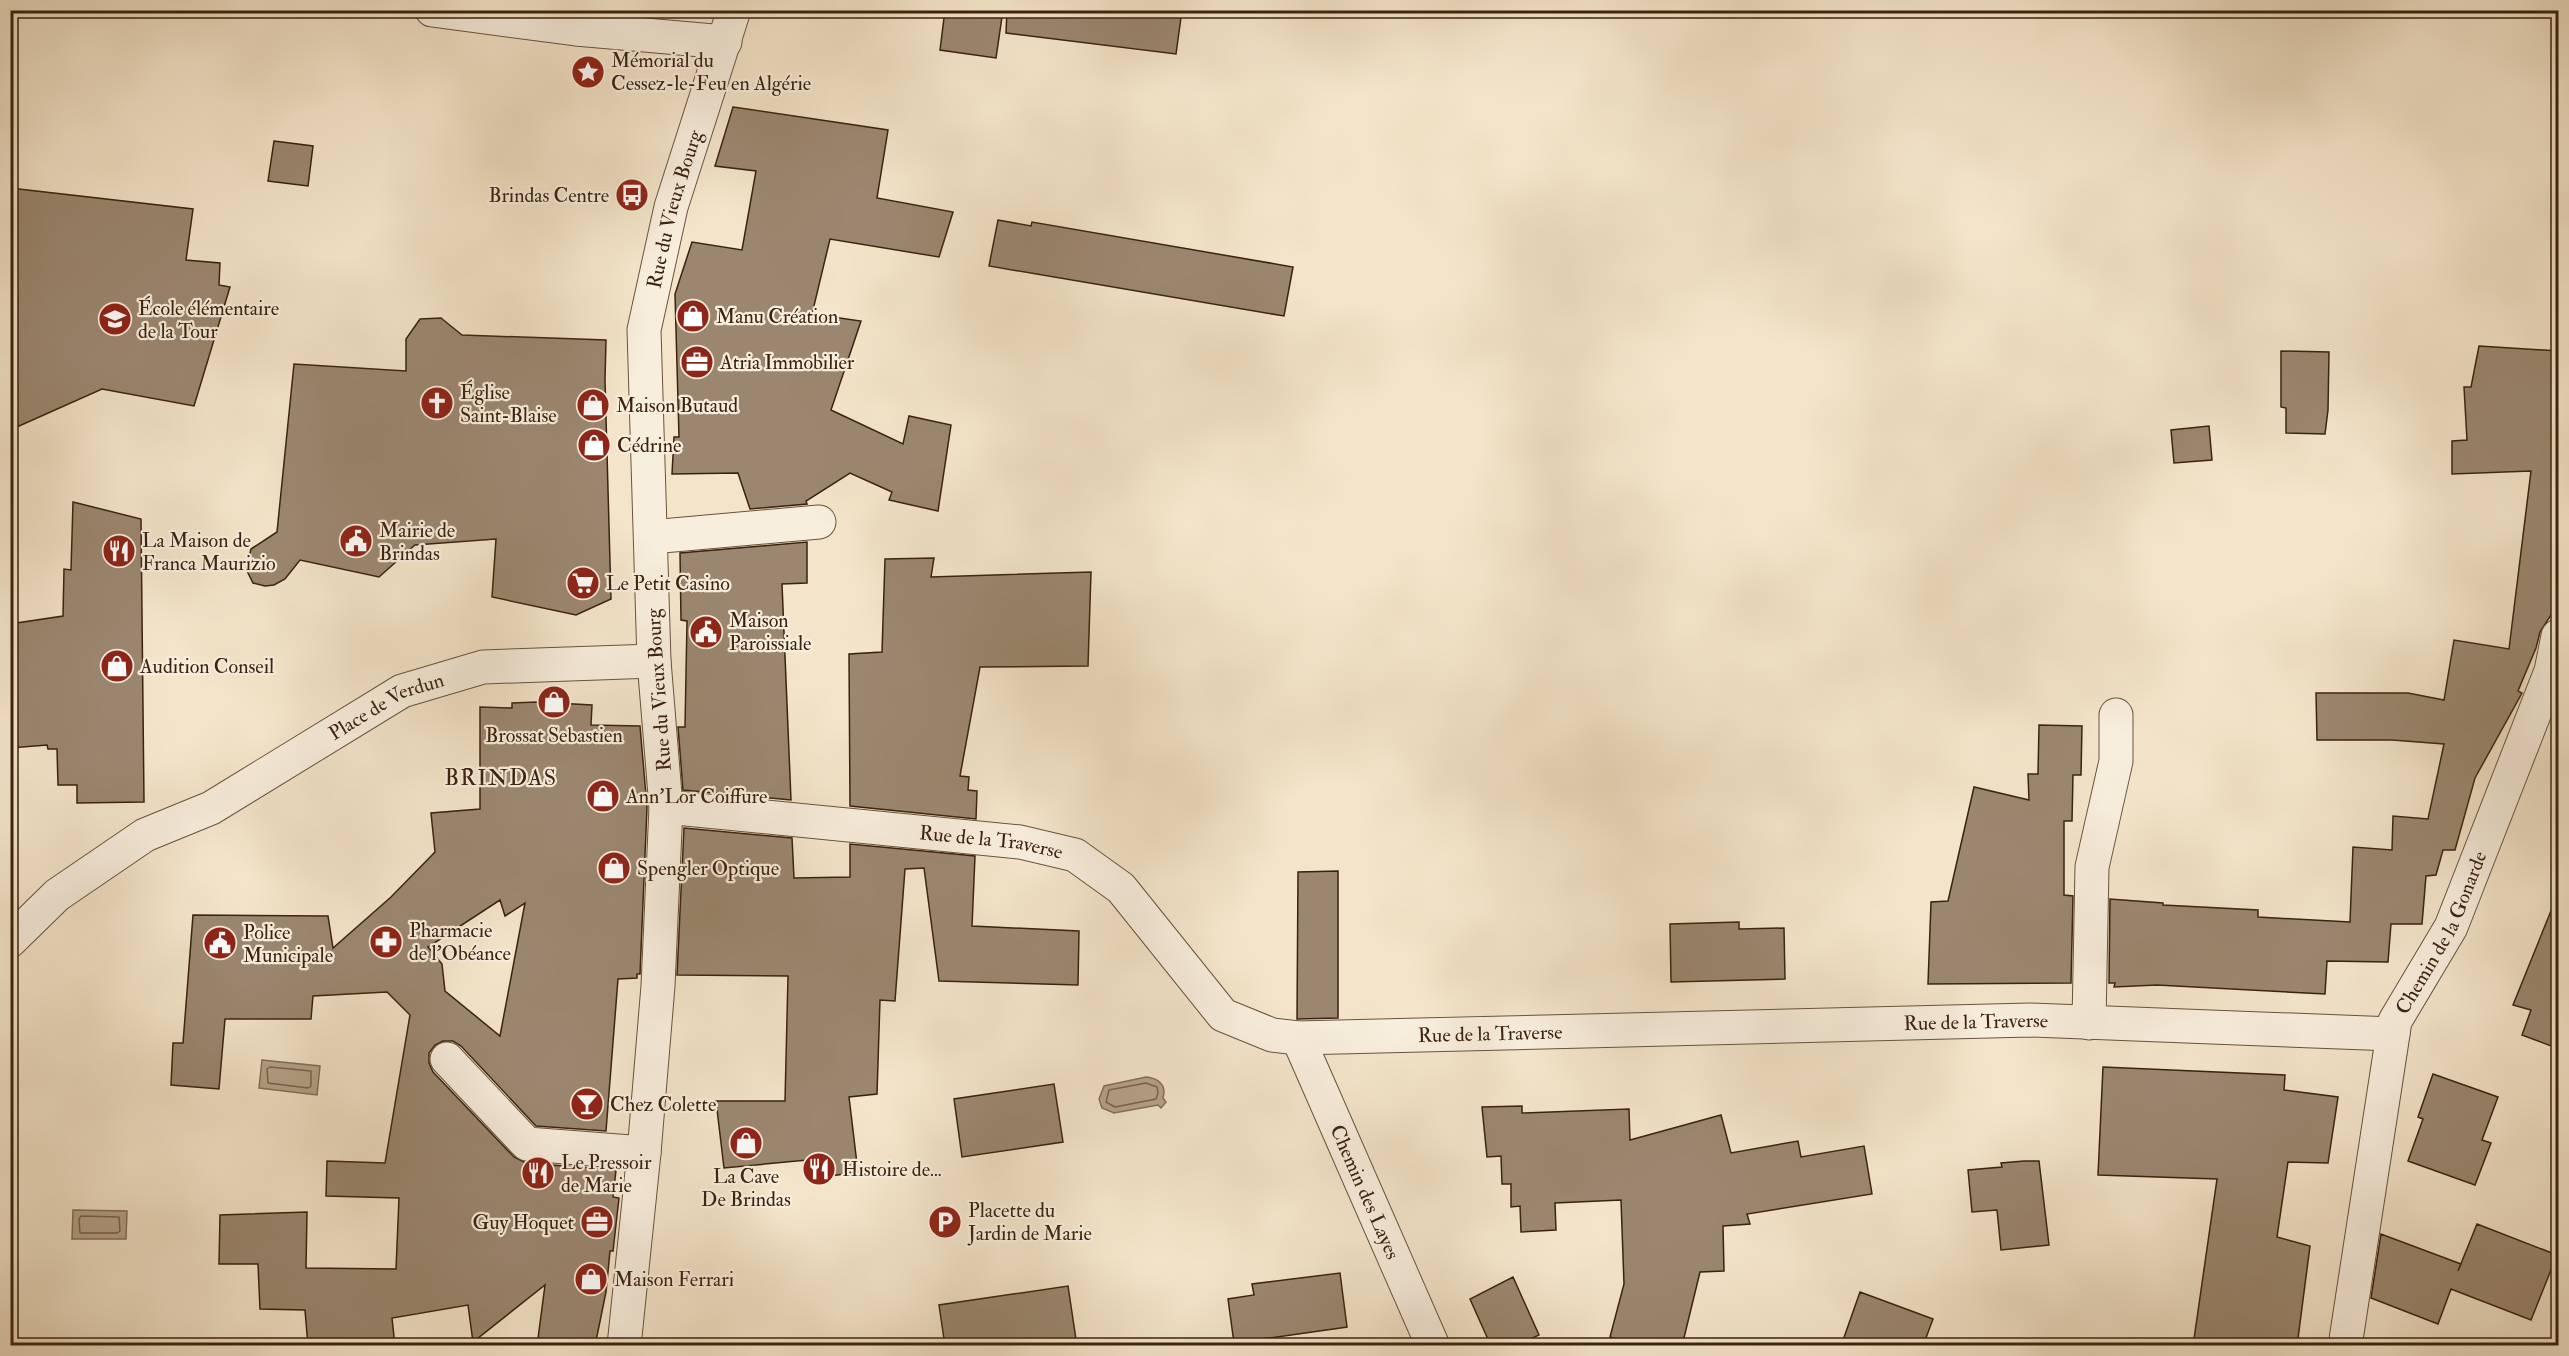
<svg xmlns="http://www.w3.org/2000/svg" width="2569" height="1356" viewBox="0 0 2569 1356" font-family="'IM FELL Double Pica',serif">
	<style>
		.water { fill: #b5a38a; stroke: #846f58; stroke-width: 1.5 }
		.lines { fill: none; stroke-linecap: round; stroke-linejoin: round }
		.shore { stroke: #78624c; stroke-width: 1.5 }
		.building { fill: #9b8770; stroke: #3a220e; stroke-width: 1.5; fill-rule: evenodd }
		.minor-casing { stroke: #68533d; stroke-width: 35 }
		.minor { stroke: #f8eedd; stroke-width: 33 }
		.labels { text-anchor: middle; stroke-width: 4.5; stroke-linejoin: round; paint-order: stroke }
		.poi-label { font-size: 20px; fill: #3a220e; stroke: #f8eedd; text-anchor: start }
		.street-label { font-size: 20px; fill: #3a220e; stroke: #f8eedd }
		.quarter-label { font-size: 22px; letter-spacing: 1.5px; fill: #3a220e; stroke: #f8eedd }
	</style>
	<rect width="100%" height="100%" fill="#f4e5ca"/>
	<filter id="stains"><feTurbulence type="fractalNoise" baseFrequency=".00333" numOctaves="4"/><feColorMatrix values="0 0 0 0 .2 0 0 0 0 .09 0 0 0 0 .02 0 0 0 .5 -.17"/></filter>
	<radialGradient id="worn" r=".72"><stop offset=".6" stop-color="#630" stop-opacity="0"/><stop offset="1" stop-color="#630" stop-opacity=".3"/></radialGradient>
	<path class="water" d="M262,1060L320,1066L317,1095L259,1088Z
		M1146,1077C1158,1078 1167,1085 1163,1098L1166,1102L1161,1108L1158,1105L1114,1113L1102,1108L1099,1099L1104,1086Z
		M73,1210L127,1211L126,1239H72Z"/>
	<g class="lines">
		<path class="shore" d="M270,1067L311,1071V1086L308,1088L268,1083L267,1069Z
			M1146,1083L1157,1087L1158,1093L1156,1099L1115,1107L1106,1102L1109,1090Z
			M81,1216L119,1217L120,1231L117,1233H80L79,1219Z"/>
	</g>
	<path class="building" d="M945,10H1003L996,58L940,50Z
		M1007,10H1182L1176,54L1006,33Z
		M733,107L888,130L877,198L953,212L939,257L830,239L812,314L861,321L831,410L903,444L909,416L951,425L938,511L889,500L892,492L850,473L806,501L807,504L750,509L738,473L672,474L674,437H679L675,294L692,242L742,250L756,171L715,166Z
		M274,141L313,146L308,186L268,181Z
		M10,188L193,209L186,260L220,263L219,285L230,287L194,406L102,389L10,430Z
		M998,220L1031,226L1032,222L1293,267L1284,316L989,266Z
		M441,318L462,335L606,340L605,380L611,599L576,615L492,597L496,539L415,545L379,577L300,560L285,579L274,585L265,586L253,583L246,569L251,549L277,532L294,364L406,371V339L420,319Z
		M2479,346L2559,351V556L2551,615L2540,632L2536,648L2518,691L2522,693L2475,778L2455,850H2443L2436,875L2426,876L2422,924H2391L2388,962L2327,961L2325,994L2157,985L2114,987L2115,983H2109L2110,899L2163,903V905L2258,910V917L2350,922L2353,847L2392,850L2393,816L2428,819L2444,744L2392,740H2317L2316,693H2408L2444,700L2454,640L2509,649L2531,471L2452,474V441L2467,440L2464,387H2471Z
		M2281,351L2329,352L2328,410L2325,434L2286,433V408L2281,407Z
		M2209,426L2212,460L2174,463L2171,430Z
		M73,502L141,519L144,802L77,803V785H58L57,749H48L47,745L10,748V624L63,616L64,569L71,570Z
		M807,542V583L782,584L791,800L683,790L678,727H685L687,621L681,620L680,553Z
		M934,558L931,577L1091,572L1088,666L980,667L960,776L969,777L968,790L977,791L976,819L850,806L849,654L882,652L885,559Z
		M537,702L592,705L591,725L640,726L647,807L640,974H637V978L618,979L606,1131L536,1126L461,1046L453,1041H443L435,1045L429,1053V1063L433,1072L514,1157L526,1163L616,1170L613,1197L619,1198L613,1251H610L606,1292L595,1346H537L545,1285L473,1342L468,1305L392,1318L395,1346H308L305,1310L260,1309L258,1264H219L220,1215L307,1212L306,1268L396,1269L399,1198L326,1196L327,1161L385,1163L410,1015L387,992L313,996L311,1019H225L219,1089L171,1085L173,1043H183L193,915L328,916L333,948L391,897L435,852L431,813L480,809V707L512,708V703ZM500,900L505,916L525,903L500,1036L445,991L442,964L428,947Z
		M2039,725L2082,726L2081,775H2073L2072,821H2064V895L2073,896L2071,983L1928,984L1931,902L1948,901L1974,787L2029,800L2028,774H2038Z
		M684,828L792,838L794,878L850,877V844L975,856L972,926L1079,931L1078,985L939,981L924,868L905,869L895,1001L880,1000L877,1094L849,1097L858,1172L810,1179L807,1160L724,1168L716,1101H785L788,976L677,975Z
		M1338,871V1018L1297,1019L1298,872Z
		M2557,896L2559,897V1049L2522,1035L2531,1010L2513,1005Z
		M1739,922V929L1784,928L1785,979L1671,982L1670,924Z
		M2103,1067L2285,1075L2284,1090L2338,1097L2328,1163L2288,1162L2277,1237L2310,1246L2297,1346H2193L2217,1179L2098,1175Z
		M2433,1074L2498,1097L2482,1140L2491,1143L2475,1185L2408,1161L2423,1119L2418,1117Z
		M1054,1084L1063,1142L962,1157L954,1099Z
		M1522,1106V1113L1629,1109L1630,1140L1721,1115L1731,1153L1798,1141L1801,1157L1864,1146L1872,1194L1747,1214L1750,1224L1723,1226L1724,1271L1700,1272L1682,1346H1640L1610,1337L1624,1284L1621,1200L1555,1203L1556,1230L1521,1232L1520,1206L1511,1207V1184H1502L1501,1156L1487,1157L1482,1107Z
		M2024,1161H2039L2049,1245L2001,1250L1997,1210L1972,1212L1968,1170L2002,1167L2001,1163Z
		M2477,1224L2557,1255L2531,1320L2451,1289L2438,1324L2371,1298L2381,1234L2461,1264L2458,1271Z
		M1340,1273L1347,1327L1234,1343L1228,1299L1254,1295L1252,1284Z
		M1513,1277L1539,1335L1516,1346H1491L1470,1299Z
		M1068,1286L1077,1346H945L939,1305Z
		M1860,1292L1933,1319L1923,1346H1841Z"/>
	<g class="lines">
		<defs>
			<g id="minor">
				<path d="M432,10L576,29L725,42"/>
				<path d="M651,537L819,522"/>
				<path id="s1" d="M666,807L1020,842L1075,855L1121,888L1223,1015L1272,1035L1298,1038L2030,1020L2393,1034"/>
				<path id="s2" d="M10,941L57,895L145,835L211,808L402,691L483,667L654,661"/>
				<path d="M2089,1023L2092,867L2116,761V715"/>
				<path id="s3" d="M1298,1038L1433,1346"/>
				<path d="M447,1059L527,1144L644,1153"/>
				<path id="s4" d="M624,1346L644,1153L658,986L666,807L654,661L644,330L671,207L734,10"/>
				<path id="s5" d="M2345,1346L2395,1021L2451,927L2551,671L2558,636"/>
			</g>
		</defs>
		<use href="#minor" class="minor-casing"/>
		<use href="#minor" class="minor"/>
	</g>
	<defs>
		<symbol id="sight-disc" viewBox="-11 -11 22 22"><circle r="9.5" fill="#8f2418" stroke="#f8eedd"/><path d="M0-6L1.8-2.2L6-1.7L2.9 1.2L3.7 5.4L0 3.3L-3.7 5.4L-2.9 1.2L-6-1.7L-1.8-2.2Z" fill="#fff"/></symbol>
		<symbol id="bus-disc" viewBox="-11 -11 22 22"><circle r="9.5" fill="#8f2418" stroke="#f8eedd"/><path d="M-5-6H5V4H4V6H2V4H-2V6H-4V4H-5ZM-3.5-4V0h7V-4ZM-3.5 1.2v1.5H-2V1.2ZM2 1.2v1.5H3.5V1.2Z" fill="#fff"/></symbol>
		<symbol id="shop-disc" viewBox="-11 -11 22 22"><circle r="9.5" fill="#8f2418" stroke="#f8eedd"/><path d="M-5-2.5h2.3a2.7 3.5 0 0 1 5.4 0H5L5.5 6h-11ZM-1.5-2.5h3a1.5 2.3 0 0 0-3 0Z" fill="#fff"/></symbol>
		<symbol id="school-disc" viewBox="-11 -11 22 22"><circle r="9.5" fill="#8f2418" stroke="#f8eedd"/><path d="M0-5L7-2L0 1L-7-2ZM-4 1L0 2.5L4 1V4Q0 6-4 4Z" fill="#fff"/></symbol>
		<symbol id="office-disc" viewBox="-11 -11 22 22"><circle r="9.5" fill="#8f2418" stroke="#f8eedd"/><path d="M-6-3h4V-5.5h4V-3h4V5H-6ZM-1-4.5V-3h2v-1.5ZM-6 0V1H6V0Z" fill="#fff"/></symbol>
		<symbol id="church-disc" viewBox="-11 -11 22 22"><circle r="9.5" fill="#8f2418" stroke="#f8eedd"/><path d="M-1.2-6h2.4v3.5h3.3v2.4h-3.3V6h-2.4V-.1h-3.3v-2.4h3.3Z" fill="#fff"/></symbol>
		<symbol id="civic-disc" viewBox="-11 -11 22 22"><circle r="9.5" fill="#8f2418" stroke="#f8eedd"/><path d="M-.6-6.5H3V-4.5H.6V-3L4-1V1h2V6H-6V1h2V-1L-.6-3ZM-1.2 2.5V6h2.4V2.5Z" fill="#fff"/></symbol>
		<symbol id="restaurant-disc" viewBox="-11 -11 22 22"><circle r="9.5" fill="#8f2418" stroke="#f8eedd"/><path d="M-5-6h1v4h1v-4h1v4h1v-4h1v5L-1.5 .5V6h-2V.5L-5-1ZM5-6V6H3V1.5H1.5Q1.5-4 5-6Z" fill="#fff"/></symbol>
		<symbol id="supermarket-disc" viewBox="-11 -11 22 22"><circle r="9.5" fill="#8f2418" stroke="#f8eedd"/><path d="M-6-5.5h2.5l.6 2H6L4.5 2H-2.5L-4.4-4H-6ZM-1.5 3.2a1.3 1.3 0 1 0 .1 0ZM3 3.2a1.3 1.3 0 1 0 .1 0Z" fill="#fff"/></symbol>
		<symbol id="pharmacy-disc" viewBox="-11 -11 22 22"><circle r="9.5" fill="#8f2418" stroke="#f8eedd"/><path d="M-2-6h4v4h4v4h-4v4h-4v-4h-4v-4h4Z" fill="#fff"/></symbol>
		<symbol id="bar-disc" viewBox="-11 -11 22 22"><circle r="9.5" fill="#8f2418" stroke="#f8eedd"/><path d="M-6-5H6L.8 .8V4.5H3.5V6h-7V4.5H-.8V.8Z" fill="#fff"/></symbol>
		<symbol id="parking-disc" viewBox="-11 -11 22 22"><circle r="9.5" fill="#8f2418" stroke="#f8eedd"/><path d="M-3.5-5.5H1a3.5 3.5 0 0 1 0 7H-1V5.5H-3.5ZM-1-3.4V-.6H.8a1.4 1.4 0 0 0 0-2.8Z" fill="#fff"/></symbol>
	</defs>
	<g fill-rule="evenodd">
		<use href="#sight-disc" x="569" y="53" width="38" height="38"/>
		<use href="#bus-disc" x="613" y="176" width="38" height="38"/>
		<use href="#shop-disc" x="674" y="297" width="38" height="38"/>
		<use href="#school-disc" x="96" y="300" width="38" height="38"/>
		<use href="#office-disc" x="678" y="343" width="38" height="38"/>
		<use href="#church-disc" x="418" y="384" width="38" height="38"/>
		<use href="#shop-disc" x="574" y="386" width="38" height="38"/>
		<use href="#shop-disc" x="575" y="426" width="38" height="38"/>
		<use href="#civic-disc" x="337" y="522" width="38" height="38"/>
		<use href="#restaurant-disc" x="100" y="532" width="38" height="38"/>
		<use href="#supermarket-disc" x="564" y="564" width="38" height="38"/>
		<use href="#civic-disc" x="687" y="613" width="38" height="38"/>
		<use href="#shop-disc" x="98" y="647" width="38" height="38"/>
		<use href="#shop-disc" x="535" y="683" width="38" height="38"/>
		<use href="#shop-disc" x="584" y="777" width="38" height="38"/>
		<use href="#shop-disc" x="595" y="849" width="38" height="38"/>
		<use href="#pharmacy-disc" x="367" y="923" width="38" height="38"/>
		<use href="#civic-disc" x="201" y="924" width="38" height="38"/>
		<use href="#bar-disc" x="568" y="1085" width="38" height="38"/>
		<use href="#shop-disc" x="727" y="1124" width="38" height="38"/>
		<use href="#restaurant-disc" x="800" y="1150" width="38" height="38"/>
		<use href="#restaurant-disc" x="519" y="1154" width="38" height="38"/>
		<use href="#office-disc" x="578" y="1203" width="38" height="38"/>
		<use href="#parking-disc" x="926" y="1203" width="38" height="38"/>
		<use href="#shop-disc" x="572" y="1260" width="38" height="38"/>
	</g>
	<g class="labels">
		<g class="poi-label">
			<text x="611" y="67">Mémorial du<tspan x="611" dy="23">Cessez-le-Feu en Algérie</tspan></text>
			<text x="609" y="202" text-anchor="end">Brindas Centre</text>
			<text x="138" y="315">École élémentaire<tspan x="138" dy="23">de la Tour</tspan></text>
			<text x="716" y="323">Manu Création</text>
			<text x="720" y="369">Atria Immobilier</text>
			<text x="460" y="399">Église<tspan x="460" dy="23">Saint-Blaise</tspan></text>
			<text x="616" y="412">Maison Butaud</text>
			<text x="617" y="452">Cédrine</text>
			<text x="379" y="537">Mairie de<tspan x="379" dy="23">Brindas</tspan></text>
			<text x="142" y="547">La Maison de<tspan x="142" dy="23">Franca Maurizio</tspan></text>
			<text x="606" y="590">Le Petit Casino</text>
			<text x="729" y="627">Maison<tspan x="729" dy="23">Paroissiale</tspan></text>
			<text x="140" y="673">Audition Conseil</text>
			<text x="554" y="742" text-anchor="middle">Brossat Sebastien</text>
			<text x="626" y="803">Ann'Lor Coiffure</text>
			<text x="637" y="875">Spengler Optique</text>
			<text x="409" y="937">Pharmacie<tspan x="409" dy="23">de l'Obéance</tspan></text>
			<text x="243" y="939">Police<tspan x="243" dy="23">Municipale</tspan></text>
			<text x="610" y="1111">Chez Colette</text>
			<text x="561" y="1169">Le Pressoir<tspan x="561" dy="23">de Marie</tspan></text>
			<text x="842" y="1176">Histoire de...</text>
			<text x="746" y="1183" text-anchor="middle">La Cave<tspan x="746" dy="23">De Brindas</tspan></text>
			<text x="968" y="1217">Placette du<tspan x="968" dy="23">Jardin de Marie</tspan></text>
			<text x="574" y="1229" text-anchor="end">Guy Hoquet</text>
			<text x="614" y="1286">Maison Ferrari</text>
		</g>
		<g class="street-label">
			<text dy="7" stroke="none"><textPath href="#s4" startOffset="1143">Rue du Vieux Bourg</textPath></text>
			<text transform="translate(658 690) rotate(-94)" y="7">Rue du Vieux Bourg</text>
			<text dy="7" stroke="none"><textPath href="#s2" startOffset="447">Place de Verdun</textPath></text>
			<text dy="7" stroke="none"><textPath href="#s1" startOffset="327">Rue de la Traverse</textPath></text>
			<text dy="7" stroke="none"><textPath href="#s5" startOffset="429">Chemin de la Gonarde</textPath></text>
			<text dy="7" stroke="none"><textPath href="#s1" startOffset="1389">Rue de la Traverse</textPath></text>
			<text dy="7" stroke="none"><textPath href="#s1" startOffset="903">Rue de la Traverse</textPath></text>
			<text dy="7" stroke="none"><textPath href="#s3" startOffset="168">Chemin des Layes</textPath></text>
		</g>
		<g class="quarter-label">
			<text x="501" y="785">BRINDAS</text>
		</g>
	</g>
	<rect width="2569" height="1356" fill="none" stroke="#f4e5ca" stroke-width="36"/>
	<rect x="12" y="12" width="2545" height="1332" fill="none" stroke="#3a220e" stroke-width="3"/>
	<rect x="18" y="18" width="2533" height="1320" fill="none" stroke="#3a220e" stroke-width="1.5"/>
	<rect width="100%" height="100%" filter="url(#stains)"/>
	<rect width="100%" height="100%" fill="url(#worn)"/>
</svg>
